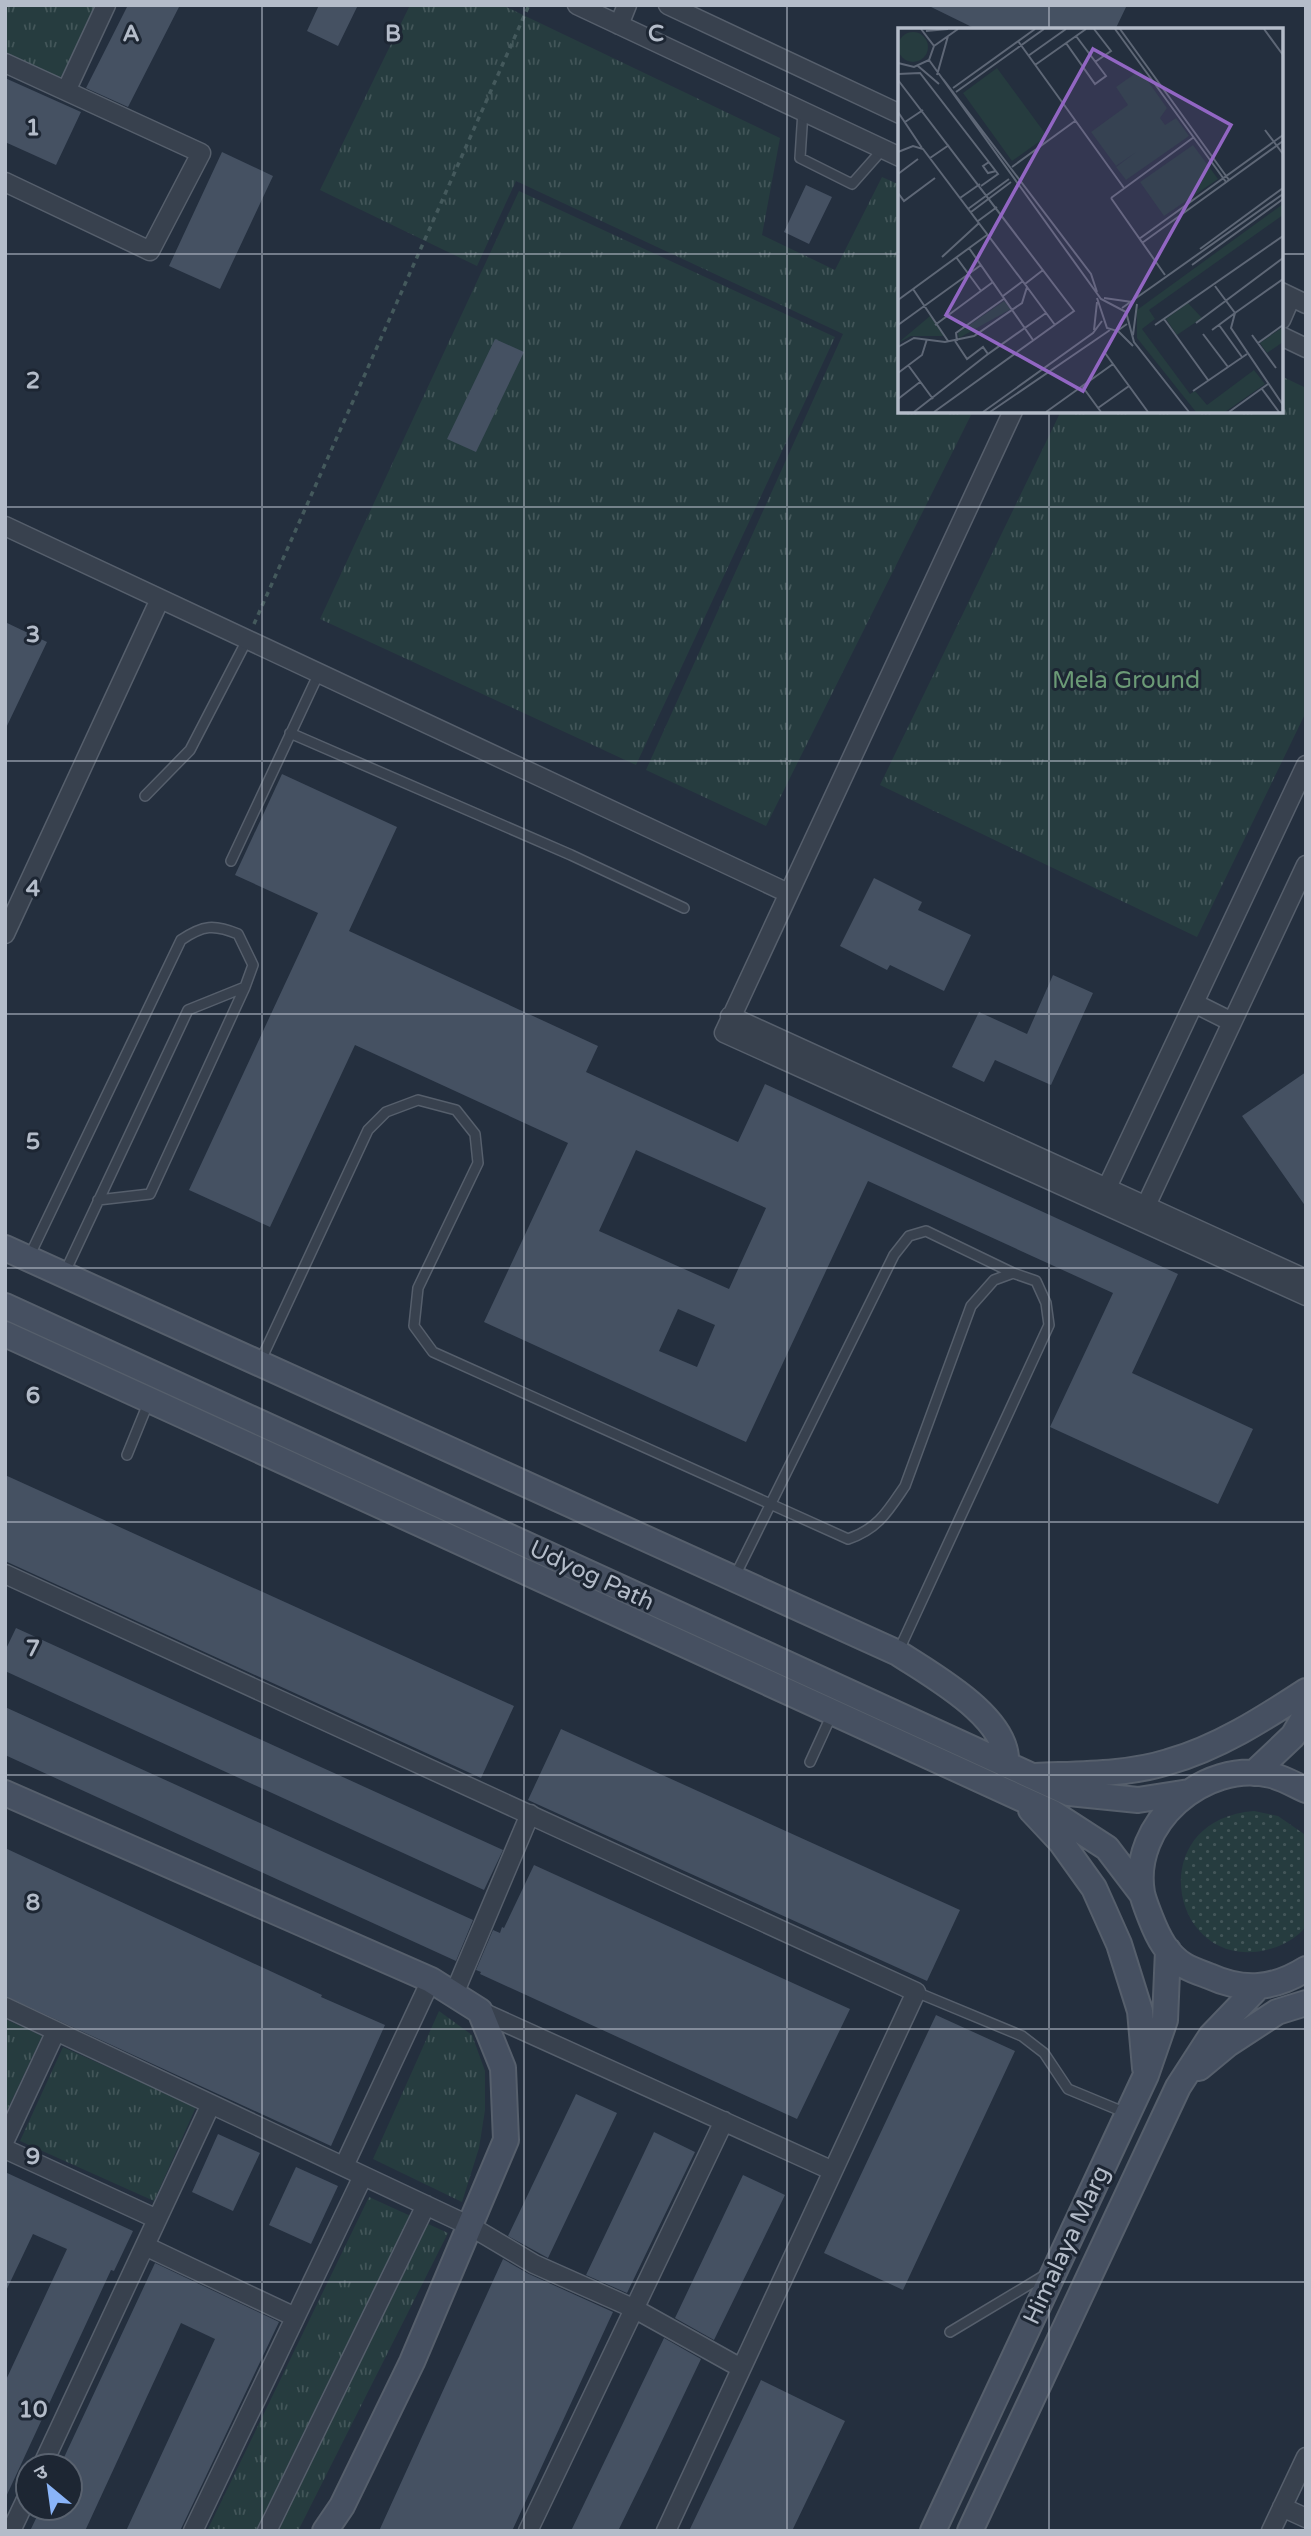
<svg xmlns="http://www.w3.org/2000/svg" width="1311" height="2536" viewBox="0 0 1311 2536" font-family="'Varela Round','Noto Sans Devanagari',sans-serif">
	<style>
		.grass { fill: url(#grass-tufts) }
		.garden { fill: url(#garden-dots) }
		.building { fill: #455162; fill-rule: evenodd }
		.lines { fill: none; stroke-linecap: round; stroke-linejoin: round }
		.lane-casing { stroke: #565f6c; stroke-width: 12 }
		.street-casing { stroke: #565f6c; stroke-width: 21 }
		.secondary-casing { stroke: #565f6c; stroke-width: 28 }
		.path { stroke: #44595c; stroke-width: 3.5; stroke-dasharray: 5 5; stroke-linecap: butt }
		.lane { stroke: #38414e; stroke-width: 9 }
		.street { stroke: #38414e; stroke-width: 18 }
		.secondary { stroke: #465061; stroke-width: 24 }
		.grid { fill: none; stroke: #b4bcc9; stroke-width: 2; stroke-opacity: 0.55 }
		.labels { text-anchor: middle; stroke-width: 6; stroke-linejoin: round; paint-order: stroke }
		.park-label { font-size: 24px; fill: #6b9a76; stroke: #1d2633 }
		.street-label { font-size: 24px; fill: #b4bcc9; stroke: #1d2633 }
		.inset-road { fill: none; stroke: #5e6776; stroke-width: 2 }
		.view { fill: #9266c3; fill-opacity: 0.15; stroke: #9266c3; stroke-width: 3.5 }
		.inset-edge { fill: none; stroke: #b4bcc9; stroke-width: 3.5 }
		.grid-label { font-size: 23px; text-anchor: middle; font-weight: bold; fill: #b4bcc9; stroke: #1d2633; stroke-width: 6; stroke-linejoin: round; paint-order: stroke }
	</style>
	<defs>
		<pattern id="grass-tufts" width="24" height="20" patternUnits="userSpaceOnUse" patternTransform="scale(1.75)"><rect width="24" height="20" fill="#263c3f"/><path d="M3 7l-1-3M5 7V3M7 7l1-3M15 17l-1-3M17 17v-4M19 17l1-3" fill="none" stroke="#435659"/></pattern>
		<pattern id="garden-dots" width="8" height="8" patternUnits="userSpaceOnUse" patternTransform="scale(1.75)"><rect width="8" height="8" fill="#263c3f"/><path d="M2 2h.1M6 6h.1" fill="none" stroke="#435659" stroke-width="1.8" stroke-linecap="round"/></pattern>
	</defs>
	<rect width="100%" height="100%" fill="#242f3e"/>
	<path class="grass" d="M5,5H96L60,79L5,52Z
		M410,5H502L780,138L762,235L835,270L882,177L900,185V411H973L766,826L646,770L843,334L516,181L477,266L320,190Z
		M519,191L835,337L636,765L320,619Z
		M1281,376L1306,388V712L1197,937L880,785L1061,411H1281Z
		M439,2011L472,2035L485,2071V2110L479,2148L462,2202L373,2159Z
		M5,2019L42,2036L5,2115Z
		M63,2047L196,2107L154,2201L20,2141Z
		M369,2197L448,2233L298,2531H207Z"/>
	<path class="garden" d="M1254,1811L1278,1816L1304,1834L1306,1838V1926C1298,1938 1280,1947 1266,1950C1170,1972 1141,1820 1254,1811Z"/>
	<path class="building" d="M128,5H180L128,107L86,88Z
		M319,5H358L338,46L307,31Z
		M927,5H1127L1115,30H978Z
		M5,78L81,112L56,165L5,142Z
		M222,152L273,176L220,289L169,266Z
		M806,185L832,197L809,244L784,232Z
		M495,339L524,352L476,452L447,439Z
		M5,622L47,642L5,730Z
		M282,774L397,827L349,931L598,1046L586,1072L738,1142L765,1084L1178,1274L1132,1373L1253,1429L1218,1504L1050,1427L1113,1293L868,1181L746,1442L484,1322L568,1143L355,1045L270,1227L189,1190L318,913L235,875ZM636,1150L766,1208L729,1289L599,1231ZM678,1309L715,1325L697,1367L659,1351Z
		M874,878L922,902L918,910L971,935L944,991L890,965L887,970L840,946Z
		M1053,975L1093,993L1051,1085L995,1060L984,1082L952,1067L979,1012L1027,1034Z
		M1306,1072V1207L1242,1116Z
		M5,1475L514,1706L481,1778L5,1561Z
		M16,1628L503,1850L484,1890L5,1671V1651Z
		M5,1707L473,1920L456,1961L5,1755Z
		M561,1729L960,1910L927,1981L528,1800Z
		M5,1848L322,1995L321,1997L385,2025L331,2146L5,1996Z
		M534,1865L850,2009L797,2119L480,1974L481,1972L476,1970L493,1930L500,1933L502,1927L504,1928Z
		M936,2015L1015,2051L903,2290L824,2253Z
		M576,2094L617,2113L548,2258L508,2236Z
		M654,2132L695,2152L627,2293L586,2275Z
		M218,2134L260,2153L233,2211L192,2192Z
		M296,2167L338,2186L311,2244L269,2225Z
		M5,2172L133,2231L114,2271L111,2270L5,2499V2382L67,2249L33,2234L5,2293Z
		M743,2175L785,2195L714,2340L675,2318Z
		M503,2259L529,2274L613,2312L512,2531H379Z
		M155,2263L279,2322L180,2531H126L215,2339L181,2323L85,2531H30L41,2508H70V2466H60Z
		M664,2338L701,2359L648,2470L618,2531H571Z
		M761,2380L845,2421L792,2531H689Z"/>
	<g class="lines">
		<defs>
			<path id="lane" d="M803,111L800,158L852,184L883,149
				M290,733L571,855L684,908
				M145,796L190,750L247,640
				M231,861L319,673
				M98,1200L150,1194L245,987
				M29,1257L181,940C203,925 214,924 238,934L253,965L245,987L188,1010L65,1272
				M260,1362L368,1130L386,1112L418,1100L456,1110L475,1134L478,1163L418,1288L414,1326L433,1352L848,1539C878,1529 888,1511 905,1486L971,1306L994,1280L1013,1273L1036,1281L1046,1303L1049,1325L899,1650
				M127,1455L149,1401
				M734,1578L894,1255L909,1236L926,1231L1013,1273
				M810,1762L832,1714
				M916,1992L1022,2036L1044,2053L1068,2089L1126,2113
				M950,2332L1045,2275"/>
			<path id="street" d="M577,5L900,157
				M668,5L900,114
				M619,25L627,5
				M5,63L201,153L150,251L5,182
				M66,91L106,5
				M1281,292L1306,304
				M1281,320L1291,297
				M1281,336L1306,348
				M1013,411L724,1033L1306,1296
				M5,526L788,893
				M5,934L160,599
				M1194,1003L1232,1022
				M730,1016L1306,1279
				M1103,1196L1306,765
				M1142,1214L1306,865
				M5,1574L916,1992L666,2531
				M454,1994L530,1814
				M5,2007L470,2226L534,2264L635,2309L741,2368
				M480,2011L833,2171
				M5,2140L56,2031
				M5,2149L157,2219
				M344,2166L431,1980
				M145,2246L295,2317
				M42,2466L211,2104
				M1282,2507L1306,2518
				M11,2531L28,2495
				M193,2531L363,2176
				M267,2531L426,2205
				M528,2531L724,2121
				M1271,2531L1306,2457"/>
			<path id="secondary" d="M5,1248L898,1653C931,1675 1011,1718 1006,1765
				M5,1306L1069,1793L1138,1800L1189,1792
				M5,1334L1053,1813L1107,1848L1142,1894
				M1254,1773L1293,1736L1306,1714
				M1035,1776C1079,1774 1126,1775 1168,1762C1218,1748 1263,1719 1306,1691
				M1306,1790C1295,1785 1283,1778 1271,1775C1204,1759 1130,1824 1142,1893C1144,1902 1148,1911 1151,1919C1158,1937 1167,1955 1185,1966C1192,1970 1201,1973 1209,1976C1244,1992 1274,1989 1306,1969
				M5,1793L431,1980L480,2011L503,2068L506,2140L412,2362L342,2506L325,2531
				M1031,1810L1061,1842L1094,1888L1119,1944L1140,2011L1145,2068
				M1199,2068L1228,2044L1277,2012L1306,2003
				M933,2531L1146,2075L1165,2020L1168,1950
				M970,2531L1178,2087L1211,2036L1259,1986"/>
		</defs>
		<use href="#lane" class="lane-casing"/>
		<use href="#street" class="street-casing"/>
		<use href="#secondary" class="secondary-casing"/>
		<path class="path" d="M254,624L529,5"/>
		<use href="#lane" class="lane"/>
		<use href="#street" class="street"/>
		<use href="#secondary" class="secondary"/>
	</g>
	<path class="grid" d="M262,5V2531M524,5V2531M787,5V2531M1049,5V30M5,254H900M1281,254H1306M1049,411V2531M5,507H1306M5,761H1306M5,1014H1306M5,1268H1306M5,1522H1306M5,1775H1306M5,2029H1306M5,2282H1306"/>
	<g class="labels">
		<g class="park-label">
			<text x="1126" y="688">Mela Ground</text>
		</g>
		<g class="street-label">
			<text transform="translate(592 1575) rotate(25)" y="8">Udyog Path</text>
			<text transform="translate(1066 2245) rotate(-65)" y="8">Himalaya Marg</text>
		</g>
	</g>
	<g transform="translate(898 28)">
		<rect width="385" height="385" fill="#242f3e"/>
		<path d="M99,40L149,108L114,133L65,65ZM242,42L269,80L262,90L267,97L278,90L291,108L228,152L218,139L238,124L218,138L193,104L230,77L218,59ZM295,117L320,151L266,188L242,154ZM385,176V187L251,282L257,291L244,301L292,366L297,363L309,377L356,342L367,356L327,384H298L239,310V282ZM106,273L113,281L61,310L60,305ZM290,275L304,290L279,307L268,291ZM32,288L47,308H13L0,315ZM385,299V314L369,325L362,315Z" fill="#263c3f"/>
		<path d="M0 19a15 15 0 1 1 30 0a15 15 0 1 1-30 0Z" fill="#263c3f"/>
		<path class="inset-road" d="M196,1L213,23L197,34M217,1L328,154M222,1L331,152M366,1L385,27M28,3L50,1M120,13L226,160M168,15L197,56L208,48L178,8M36,18L60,1M130,28L168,1M31,32L203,271L228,284L236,314L291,384M0,35L16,39L31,32L36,18L23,1M137,37L188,1M20,38L41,56M0,46L22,45L100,146L83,158M39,47L50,8M45,51L193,246L199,264M0,52L176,283L36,384M55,60L137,1M58,64L146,1M0,84L24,120M7,94L25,82M367,102L385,126M0,124L15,118L25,121L129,259L124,275L76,308L47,314L16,310L0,319M32,130L51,117M91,134L85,138L90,145L98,143M114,139L177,93M0,146L20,131M0,165L6,173L37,150M62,170L82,156M213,170L296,109M213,170L267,247M70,181L111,151M73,184L113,154M80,193L99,179M241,211L385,107M244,215L385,113M71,220L135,312M302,221L385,160M44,229L81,195M58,229L83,263M294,237L385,171M385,251L337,285L333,300L385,377M127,256L145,242M129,259L157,297M15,261L50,313M105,268L125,253M199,270L209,300L219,303L229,296M206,270L234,274M0,272L89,207M224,280L385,166M266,291L310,352M298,295L385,230M0,297L83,237M37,297L95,254M257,297L385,208M321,297L344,329M196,302L199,274M314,302L337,285L317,258M220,303L235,318M305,306L330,339M235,307L239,276M354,307L378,340M57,313L69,331L85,319L90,326L148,285M59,313L58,305L107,270M360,315L385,297M207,325L250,384M10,337L35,371M0,345L24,327L29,311M184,358L203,384M364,361L381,384M295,363L349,326M0,371L22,354M200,380L231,358M16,384L90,326M85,384L195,305L204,293M92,384L212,302M148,384L215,336M331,384L370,356"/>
		<path class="view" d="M195,21L333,97L185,363L48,287Z"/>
		<rect width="385" height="385" class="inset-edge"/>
	</g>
	<g class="grid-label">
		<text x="131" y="41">A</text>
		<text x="393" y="41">B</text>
		<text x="656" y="41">C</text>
		<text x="33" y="135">1</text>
		<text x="33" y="388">2</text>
		<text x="33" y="642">3</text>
		<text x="33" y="896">4</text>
		<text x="33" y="1149">5</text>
		<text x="33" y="1403">6</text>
		<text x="33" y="1656">7</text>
		<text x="33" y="1910">8</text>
		<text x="33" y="2164">9</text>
		<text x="33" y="2417">10</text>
	</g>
	<rect width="1311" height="2536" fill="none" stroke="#b4bcc9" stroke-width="14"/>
	<g transform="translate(49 2487) rotate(331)"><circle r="33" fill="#1d2633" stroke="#59626f" stroke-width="2"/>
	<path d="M0-5L12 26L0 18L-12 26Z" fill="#8ab4f8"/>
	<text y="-10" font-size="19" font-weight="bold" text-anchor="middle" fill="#b4bcc9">उ</text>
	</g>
</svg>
